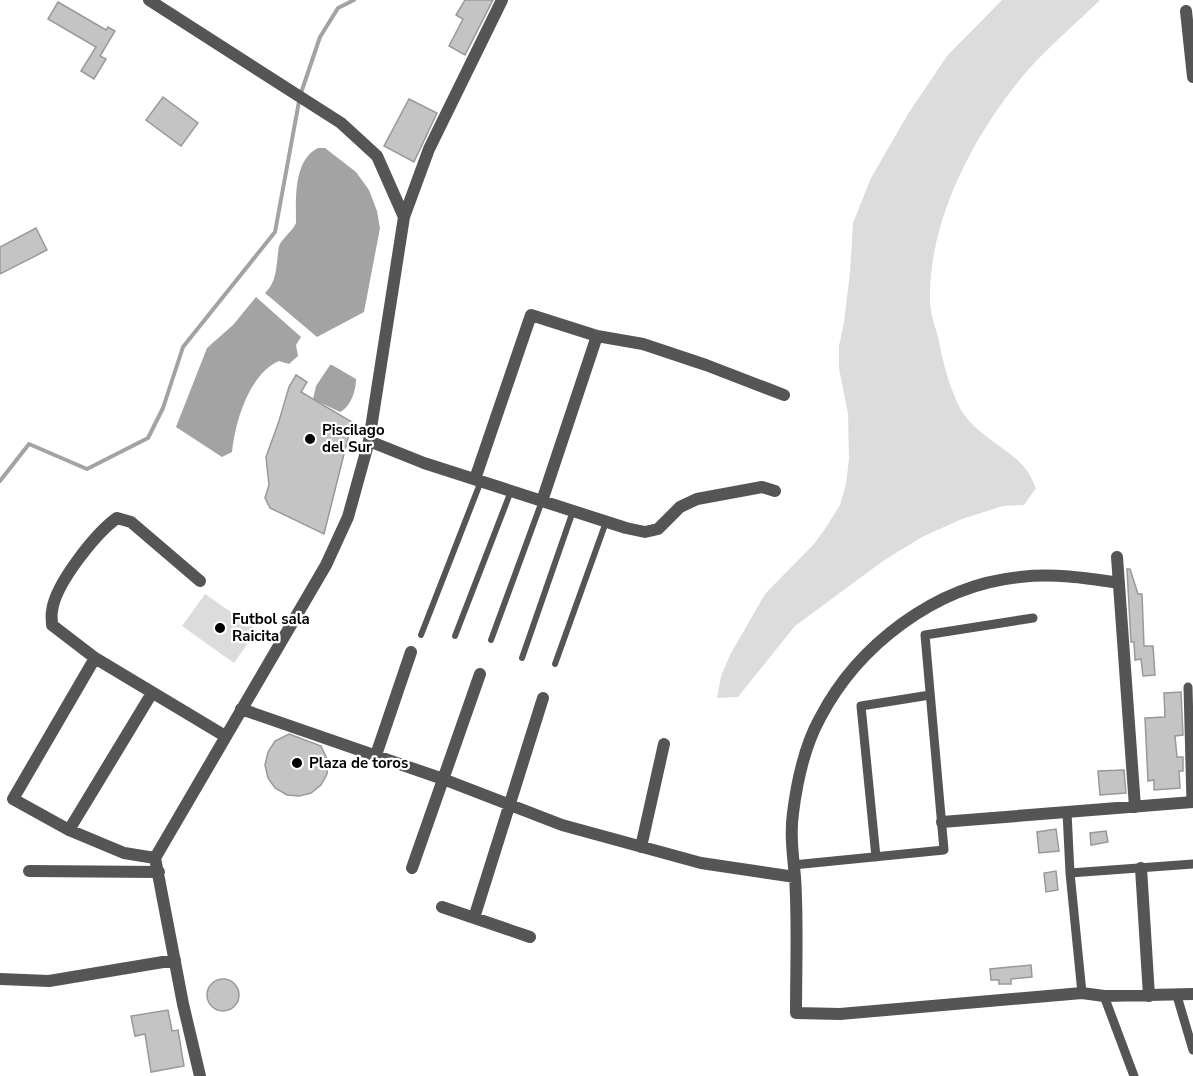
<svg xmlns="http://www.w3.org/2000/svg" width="1193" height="1076" viewBox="0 0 1193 1076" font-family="'Nunito Sans',sans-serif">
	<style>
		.green { fill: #dcdcdc }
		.water { fill: #a3a3a3 }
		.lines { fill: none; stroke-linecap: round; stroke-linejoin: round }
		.stream { stroke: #a3a3a3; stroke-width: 4 }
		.building { fill: #c4c4c4; stroke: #999; stroke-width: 1.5 }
		.service { stroke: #555; stroke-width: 6 }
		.pedestrian { stroke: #555; stroke-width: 9 }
		.minor { stroke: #555; stroke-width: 12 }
		.poi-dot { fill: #000; stroke: #fff; stroke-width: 2 }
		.labels { text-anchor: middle; stroke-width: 4.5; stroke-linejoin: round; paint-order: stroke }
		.poi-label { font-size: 15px; font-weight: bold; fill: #000; stroke: #fff; text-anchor: start }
	</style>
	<rect width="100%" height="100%" fill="#fff"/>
	<path class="green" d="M1002,0H1100C1076,24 1050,45 1028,70C976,130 928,219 930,301C930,314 936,328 939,341C943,364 950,389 961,410C977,436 1006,446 1025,468C1030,474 1033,482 1036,488L1024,505L1003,506L962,519L922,537L883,561L795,626L738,697L717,698L721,676L730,655L765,594L814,544L827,526L840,505L846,484L849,459L848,414L839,368V346L844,322L850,273L853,223L871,178L908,114L947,56Z
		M205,594L257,630L234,663L182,626Z"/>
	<path class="water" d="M318,148H325L356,172L369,190L377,211L380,228L364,312L317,337L265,293C278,281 276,263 279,246C283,237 292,232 296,223C296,200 293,160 318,148Z
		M256,297L301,337L296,345L298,356L289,364L279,361C249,374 235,422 232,452L222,457L176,427L207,348L233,325Z
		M330,365H332L356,379C356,390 351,407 340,412L313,399L316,386Z"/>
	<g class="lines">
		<path class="stream" d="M0,481L29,444L87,469L148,438L163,408L183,347L275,232L300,96L320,37L338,8L354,0"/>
	</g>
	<path class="building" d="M465,0H493L465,55L449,46L463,19L456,15Z
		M58,2L106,30L108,27L115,31L100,56L106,59L94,79L81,71L96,47L48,19Z
		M163,97L198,123L181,146L146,120Z
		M409,99L437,113L414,162L384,146Z
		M36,228L47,250L0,274V247Z
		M296,375L307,382L301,392L352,422L324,534L270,508L265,498L269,485L266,457L279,421L289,387Z
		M1127,569H1130L1138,594H1142L1144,646H1153L1155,675L1143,676L1141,659L1135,660L1134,642H1131Z
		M1181,692L1183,735L1175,736L1177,757H1183V771H1179L1180,788L1154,790V780L1148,781L1145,718L1165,717L1164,693Z
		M289,734L321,746L328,761L327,774L321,785L311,793L299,796L287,795L275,788L268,778L265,765L268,752L275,741Z
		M1124,770L1126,793L1100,795L1098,771Z
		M1056,829L1059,851L1039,853L1037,832Z
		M1106,831L1108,842L1091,845L1090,833Z
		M1056,871L1058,890L1046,892L1044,873Z
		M1031,965L1032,977L1011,979V984H999V980H991L990,969Z
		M207 995a16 16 0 1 1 32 0a16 16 0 1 1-32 0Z
		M168,1010L172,1031L178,1030L184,1066L151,1072L145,1034L135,1036L131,1016Z"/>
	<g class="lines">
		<path class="service" d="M421,635L481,481
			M455,636L511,491
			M491,640L542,501
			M522,658L573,511
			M555,664L606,522"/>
		<path class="pedestrian" d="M1188,687L1191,802
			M1067,812L1070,873L1082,993
			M876,857L861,706L930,695
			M793,865L944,850L925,635L1033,618
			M1070,873L1193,864
			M1104,996L1134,1076
			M1177,996L1193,1050"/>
		<path class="minor" d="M149,0L341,123L377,156L404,217
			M1186,11L1193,77
			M369,441L424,463L626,528L645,532L658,529L680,507L697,499L762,487L775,491
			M475,479L531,315L597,336L643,344L706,365L784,395
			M542,501L597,336
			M1117,557L1135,807
			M200,581L131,522L117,518C96,533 55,584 52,611C51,615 52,620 52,625L95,658L225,736
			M1119,583C1086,578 1054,573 1020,577C936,585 858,645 820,718C804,747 797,781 793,813C790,834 793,856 795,877C798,921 796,968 796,1013L840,1014L1082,993L1104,996L1193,994
			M95,658L13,799L69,830L124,853L155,858
			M241,709L443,779L562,825L701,863L795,877
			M376,755L411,652
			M942,822L1193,802
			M69,830L152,693
			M641,847L664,744
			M412,868L480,674
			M1141,868L1149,996
			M29,871L159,872
			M442,907L530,937
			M474,918L543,698
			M0,979L49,981L175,960
			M200,1076L183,1004L155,858L326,565L348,517L369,441L404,217L429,149L502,0"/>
	</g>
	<g class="poi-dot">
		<circle cx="310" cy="439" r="6"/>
		<circle cx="220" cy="628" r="6"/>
		<circle cx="297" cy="763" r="6"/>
	</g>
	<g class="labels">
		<g class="poi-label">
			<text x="322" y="435">Piscilago<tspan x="322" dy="17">del Sur</tspan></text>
			<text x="232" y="624">Futbol sala<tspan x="232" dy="17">Raicita</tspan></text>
			<text x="309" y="768">Plaza de toros</text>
		</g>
	</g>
</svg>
